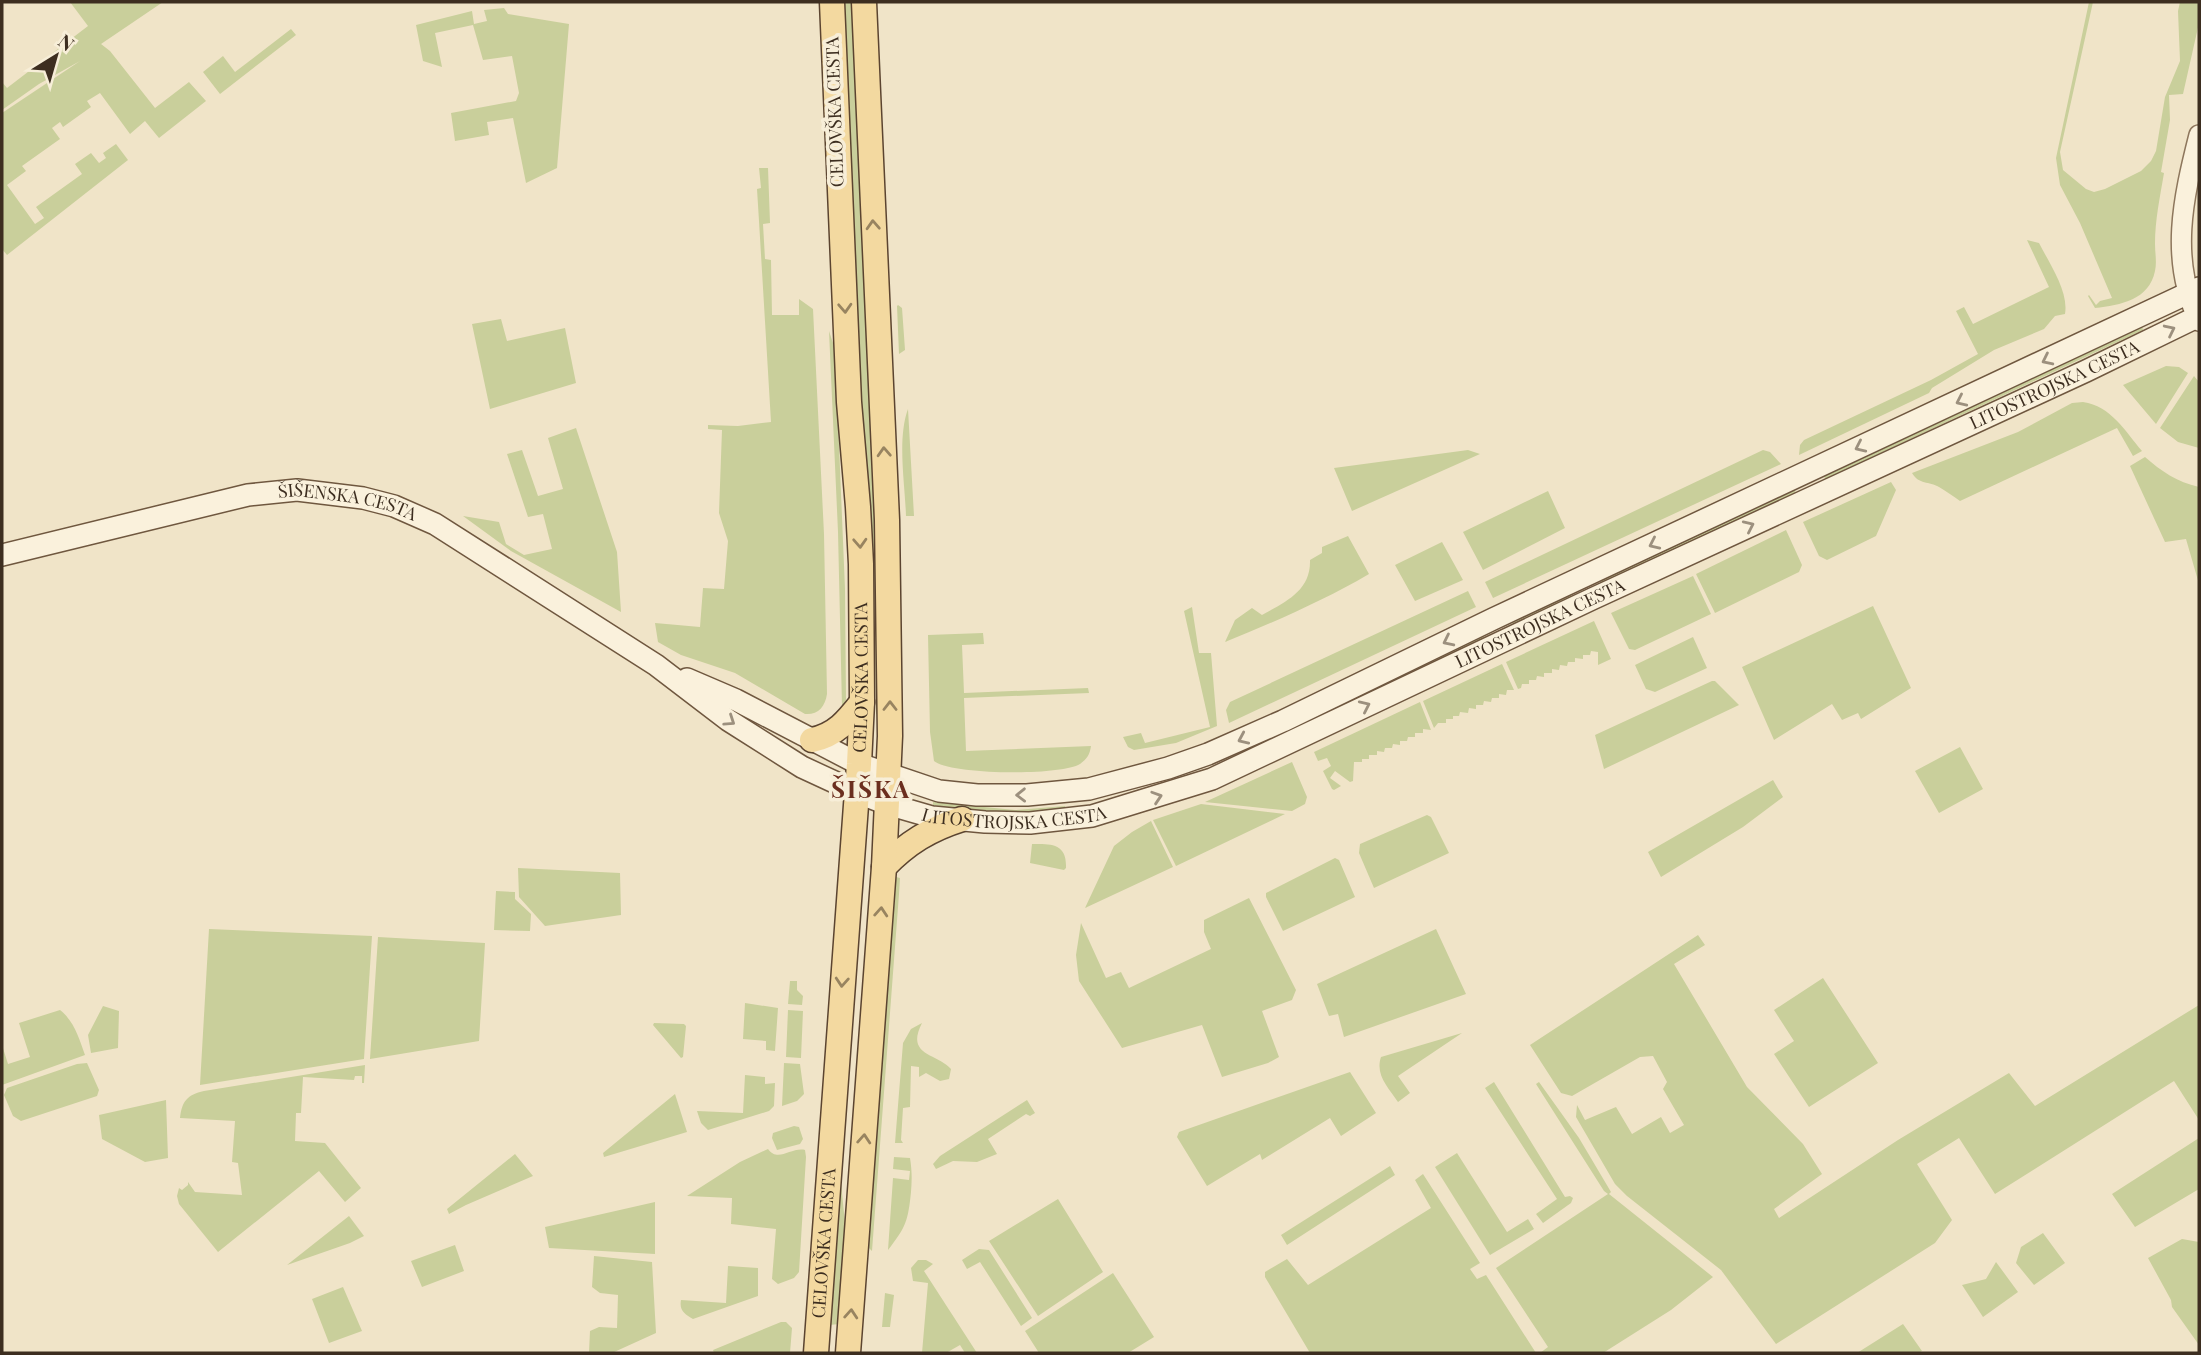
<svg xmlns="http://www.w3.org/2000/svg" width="2201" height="1355" viewBox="0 0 2201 1355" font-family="'Playfair Display',serif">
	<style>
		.green { fill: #c9cf9b }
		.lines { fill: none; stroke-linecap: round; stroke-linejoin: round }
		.tertiary-casing { stroke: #8d765c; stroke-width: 22 }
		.secondary-casing { stroke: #6f573f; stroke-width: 24 }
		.primary-casing { stroke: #5b4430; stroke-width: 27 }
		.tertiary { stroke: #faf1dc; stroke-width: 19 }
		.secondary { stroke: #faf1dc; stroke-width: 21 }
		.primary { stroke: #f3d9a0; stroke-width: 24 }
		.oneway { stroke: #988460 }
		.oneway2 { stroke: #9c907e }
		.labels { text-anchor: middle; stroke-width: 7; stroke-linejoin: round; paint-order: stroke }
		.street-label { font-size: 18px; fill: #3d2e20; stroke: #f7eed8 }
		.district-label { font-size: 24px; font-weight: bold; letter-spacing: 2px; fill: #6b2e1e; stroke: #f7eed8 }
	</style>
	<rect width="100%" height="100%" fill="#f0e4c8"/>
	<path class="green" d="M70,2H163L101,44L110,51L155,108L189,82L206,101L159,138L145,121L130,134L100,93L87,101L91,107L63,127L60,122L52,128L60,139L22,166L26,171L7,185L35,224L44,218L36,207L82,174L75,164L91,153L99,163L106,158L103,153L116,144L128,160L7,255L2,249V113L80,61L39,84L2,110V82L7,88L88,26Z
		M843,2H854L876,498L879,714H876L874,566L858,362Z
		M2089,2H2093L2060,152L2063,170L2086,189L2094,192L2105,189L2141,171L2151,161L2156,151L2165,97L2180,61L2178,11L2180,2H2199V23L2183,94L2169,95L2170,120L2161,172L2164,173C2160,197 2155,220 2155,244C2155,253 2157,262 2155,271C2149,300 2121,305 2095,308L2088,296L2089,295L2096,305L2100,301L2112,298L2080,223L2060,185L2056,158Z
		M504,8L508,14L569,24L557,168L526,183L513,118L487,122L489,135L455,141L451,113L516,101L519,93L512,56L483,60L473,25L435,33L442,67L423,61L416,25L472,11L474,24L487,21L484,10Z
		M291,29L296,35L220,94L203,72L223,56L235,72Z
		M759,168H768L770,223L763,224L765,259L771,260L772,315H799V299L813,309L824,534L827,694C825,707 818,715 805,714L735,673L681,655L658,642L655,623L700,627L703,588L724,589L728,541L719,513L722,430L708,429V425L738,426L771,422L759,221L757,189L761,188Z
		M2027,240L2039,243C2049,263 2069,291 2065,314L2055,316L2044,329L1994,350L1932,388L1929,393L1799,455L1800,445L1804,440L1931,380L1978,354L1956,311L1964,307L1973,324L2049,287Z
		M898,305L902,308L905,350L899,354L897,306Z
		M501,319L507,341L565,328L576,383L490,409L472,324Z
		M2142,326L2143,330L1825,479L1824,475Z
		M829,331L835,349L845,589L846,700L842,707L838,532Z
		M2166,366L2179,367L2188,373L2156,424L2123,385Z
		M2194,376L2199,382V448L2178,442L2160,428Z
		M2083,402C2111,406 2125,431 2142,451L2133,456L2117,428L1960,501C1953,496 1946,491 1939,487C1929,481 1919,485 1912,473L2018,432L2072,403Z
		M908,409L914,516H906C905,484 897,439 908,409Z
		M576,428L617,552L621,612L511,551L463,516L499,522L506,544L524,555L552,549L543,514L528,517L507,454L522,450L538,496L563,489L548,438Z
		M1468,450L1480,454L1352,511L1334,468Z
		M1763,450L1770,452L1781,464L1493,598L1485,582Z
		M2145,457C2161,471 2177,482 2199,487V584L2186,539L2165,542L2130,466Z
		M1891,482L1896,490L1876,536L1827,560L1819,556L1803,522Z
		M1794,489L1796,493L1602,584L1600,580Z
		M1548,491L1565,528L1483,570L1463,532Z
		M1786,530L1802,565L1799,572L1715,613L1696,574Z
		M1348,536L1369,574C1323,601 1274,622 1225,642L1235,620L1252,608L1262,615C1285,602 1311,591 1310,560L1322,553V547Z
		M1442,542L1463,580L1415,601L1395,565Z
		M1693,576L1711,614L1635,650L1629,649L1611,613Z
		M1468,591L1476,607L1229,723L1226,710L1230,702Z
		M1570,594L1572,598L1514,625L1512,622Z
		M1873,606L1911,688L1861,719L1858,713L1842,720L1832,704L1774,740L1742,667Z
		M1192,607L1199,653H1211L1217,726L1176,743L1134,750L1128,747L1123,737L1141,733L1145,743L1210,727L1184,611Z
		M1594,621L1611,659L1598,665V652L1591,651L1590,655H1583V659L1575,658V662H1568L1567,666L1560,665L1559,670L1552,669V673H1544V677L1537,676L1536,680H1529V684H1522L1521,688L1518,689L1506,662Z
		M983,633L984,644L962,645L964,693L1088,688L1089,693L964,698L966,751L1091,746C1090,754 1087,759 1080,764C1060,776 951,775 934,761L930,732L928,635Z
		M1482,636L1484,639L1307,722L1305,719Z
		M1693,637L1707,668L1655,692L1646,689L1635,665Z
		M1502,664L1514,690H1507L1506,695L1499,694V698H1492L1491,702L1484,701L1483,705H1476V709L1469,708L1468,713L1460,712L1459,716H1453V719H1446V723H1438L1434,728L1423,701Z
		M1712,681H1715L1739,705L1604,769L1595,735Z
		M1420,702L1431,730L1423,729V733H1415V737H1408L1407,741H1400V745L1393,744L1392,748H1385L1384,752L1377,751V755H1369V759H1362V762H1354L1353,781L1350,782L1335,771L1330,778L1341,786L1334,790L1332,789L1323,771L1331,766L1327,758L1318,761L1314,752Z
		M1960,747L1983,789L1939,813L1915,771Z
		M1292,762L1307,797L1305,804L1292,811L1205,802Z
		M1773,780L1783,797L1743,827L1661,877L1648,852Z
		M933,802L1015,810L1065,806V809C1021,813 977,813 933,805Z
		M1201,804L1285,814L1176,866L1153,820Z
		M1427,815L1431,817L1449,853L1374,888L1359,853L1360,844Z
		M1151,821L1173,867L1085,908L1114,846L1132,832Z
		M1032,844C1051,844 1067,843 1066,868L1064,870L1030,863Z
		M1335,858L1339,860L1355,897L1283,931L1266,897V893Z
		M518,868L620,873L621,915L545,926L519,897Z
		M896,877L900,878L899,894L872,1251L867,1246Z
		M496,891L515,892V899L531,914L530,931L494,930Z
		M1249,898L1296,990L1292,1000L1262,1011L1279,1057L1268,1063L1222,1077L1202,1025L1122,1048L1079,981L1076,955L1081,923L1106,978L1121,972L1129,988L1211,949L1204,932V920Z
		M209,929L372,936L364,1059L200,1085Z
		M1436,929L1466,994L1344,1037L1338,1014L1329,1016L1317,984Z
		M1698,935L1705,945L1674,964L1747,1087L1803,1144L1822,1174L1774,1209L1779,1218L1898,1140L2009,1073L2035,1106L2199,1005V1120L2174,1081L1995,1194L1959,1138L1917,1164L1952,1220L1935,1243L1776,1344L1721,1270L1627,1196L1615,1184L1576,1117L1577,1105L1585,1120L1616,1107L1632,1134L1661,1117L1670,1133L1684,1125L1663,1089L1667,1082L1653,1056L1640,1057L1572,1096L1561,1093L1530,1045Z
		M378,937L485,943L479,1041L370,1059Z
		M1823,978L1878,1063L1809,1107L1774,1054L1794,1041L1774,1010Z
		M790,981H797V990L803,996L802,1005L788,1004Z
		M745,1003L778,1008L775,1051L766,1050V1041L743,1039Z
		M103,1006L119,1011L118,1048L91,1053L88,1035Z
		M60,1010C74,1021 79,1038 85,1055L2,1085V1045L8,1064L30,1057L19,1023Z
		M788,1010L803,1011L801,1058L786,1057Z
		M654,1023L684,1024L686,1026L683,1057L681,1058L653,1025Z
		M922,1023C905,1056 937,1053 951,1069L949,1079L940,1081L926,1073L919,1077V1067L911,1066L910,1107L903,1108L901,1140L903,1143H895L903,1043L911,1029Z
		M1462,1033L1398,1076L1410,1093L1398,1102C1388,1087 1375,1075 1381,1057Z
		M87,1063L99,1090L97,1096L21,1121L13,1116L4,1095L7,1088L77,1064Z
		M784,1063L800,1064L804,1094L797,1101L782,1106Z
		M365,1065L364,1083H362V1076H355L354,1080L303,1077L301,1113H296L295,1141L325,1143L361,1188L345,1202L319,1171L218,1252L179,1204L177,1196L179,1188L182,1190L188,1185V1182L195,1192L242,1195L238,1163L232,1162L235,1121L180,1118C182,1101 187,1095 204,1091Z
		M1350,1072L1376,1113L1341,1136L1330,1118L1262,1160L1260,1154L1207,1186L1177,1137L1179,1132Z
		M745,1075L765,1077V1084L775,1083L774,1106L769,1111L708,1130L701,1123L697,1111L743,1113Z
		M1494,1082L1565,1197L1570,1196L1573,1198L1571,1203L1543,1223L1536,1214L1557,1199L1485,1088Z
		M1539,1082L1579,1138L1611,1192L1609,1194L1713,1277L1671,1310L1603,1353H1540L1548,1347L1496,1268L1608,1194L1604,1191L1536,1084Z
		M675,1094L687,1132L604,1157L603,1153Z
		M166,1100L168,1158L145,1162L102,1139L99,1115Z
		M1027,1100L1035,1113L1030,1116L1026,1114L988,1139L997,1154L977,1162L953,1161L936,1169L933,1164L940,1156Z
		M794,1126L799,1127L803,1139L800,1144L777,1150L772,1138L773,1133Z
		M2199,1138V1189L2135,1227L2112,1194Z
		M768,1149C778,1163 791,1147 805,1150L806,1157L799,1272L794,1278L778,1284L772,1279L776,1229L731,1224L732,1198L687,1196L740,1162Z
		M1457,1153L1507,1232L1528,1219L1534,1229L1490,1255L1435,1167Z
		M515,1154L533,1176L466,1205L449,1214L447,1209Z
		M894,1157L910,1158C912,1170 912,1180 911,1192C908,1221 906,1227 888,1250L893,1178L909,1180L910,1171L893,1169Z
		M1390,1166L1395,1175L1287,1245L1281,1235Z
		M1423,1174L1480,1263L1470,1269L1477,1279L1486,1275L1536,1353H1310L1265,1277V1272L1287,1259L1308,1285L1431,1208L1415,1180Z
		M841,1183L846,1233L840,1324L829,1325Z
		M1058,1199L1103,1272L1038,1316L989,1241Z
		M655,1202V1254L549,1248L545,1227Z
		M349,1216L364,1236L350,1243L287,1265Z
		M2043,1233L2065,1263L2034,1285L2016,1263L2021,1247Z
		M2182,1239L2199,1242V1345L2172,1307L2171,1300L2148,1258Z
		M455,1245L464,1271L422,1287L411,1261Z
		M979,1249L989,1250L1032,1318L1021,1326L980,1262L967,1269L962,1260Z
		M594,1256L652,1262L656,1333L612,1353H589L590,1331L599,1327L617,1328L618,1295L600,1293L592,1287Z
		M918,1260H926L933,1264L924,1271L977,1353H965L960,1345L946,1353H922L928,1283L913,1281L911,1268Z
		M1996,1262L2018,1292L1983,1317L1962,1285L1986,1279Z
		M728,1266L758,1268V1296L693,1319C685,1314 679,1311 681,1300L726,1303Z
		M1113,1273L1154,1337L1128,1353H1039L1025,1331Z
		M343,1287L362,1331L329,1343L312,1299Z
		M885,1293L894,1295L890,1327H882Z
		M781,1322H786L792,1328L790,1353H714L713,1350Z
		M1903,1324L1922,1351L1918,1353H1857Z"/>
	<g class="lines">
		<defs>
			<path id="tertiary" d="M2199,135C2183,198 2169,260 2199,321"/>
			<g id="secondary">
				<path id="s1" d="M2,555L248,495L297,490L363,498L394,506L435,524L656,665L728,720L802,767L856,792L887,804L932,817L985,822L1030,823L1092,816L1212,779L1592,599L2086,371L2199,316"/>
				<path d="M687,679L736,700L859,764L939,791L977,795H1027L1089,789L1168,768L1208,754L1283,721L1493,619L2199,288"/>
			</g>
			<g id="primary">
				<path d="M812,740C836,735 847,721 862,702"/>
				<path d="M884,867C907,843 930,829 962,819"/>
				<path id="s2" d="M816,1353L859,764L862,702L861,564L858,507L849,402L832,2"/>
				<path d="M848,1353L884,867L890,736L887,520L864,2"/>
			</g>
		</defs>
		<use href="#tertiary" class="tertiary-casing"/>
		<use href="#secondary" class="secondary-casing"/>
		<use href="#primary" class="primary-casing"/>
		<use href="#tertiary" class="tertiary"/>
		<use href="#secondary" class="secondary"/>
		<use href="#primary" class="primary"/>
	</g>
	<defs><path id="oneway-chevron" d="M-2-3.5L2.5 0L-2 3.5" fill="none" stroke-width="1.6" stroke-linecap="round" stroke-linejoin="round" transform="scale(1.75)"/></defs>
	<g class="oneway">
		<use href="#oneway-chevron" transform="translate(873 225) rotate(-93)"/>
		<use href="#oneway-chevron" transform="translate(845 308) rotate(87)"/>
		<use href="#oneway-chevron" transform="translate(884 452) rotate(-93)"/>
		<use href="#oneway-chevron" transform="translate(860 543) rotate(87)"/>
		<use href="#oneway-chevron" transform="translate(890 706) rotate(-90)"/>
		<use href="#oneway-chevron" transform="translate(881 912) rotate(-86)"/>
		<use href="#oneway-chevron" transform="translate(842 982) rotate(94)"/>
		<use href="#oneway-chevron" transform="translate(864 1139) rotate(-86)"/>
		<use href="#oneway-chevron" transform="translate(851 1314) rotate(-86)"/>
	</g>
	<g class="oneway2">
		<use href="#oneway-chevron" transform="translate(2170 330) rotate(-26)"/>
		<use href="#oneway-chevron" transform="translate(2047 360) rotate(154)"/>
		<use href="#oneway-chevron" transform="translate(1961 401) rotate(155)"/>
		<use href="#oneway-chevron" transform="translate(1860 447) rotate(155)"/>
		<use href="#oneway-chevron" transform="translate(1749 526) rotate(-25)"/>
		<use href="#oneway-chevron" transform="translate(1654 544) rotate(155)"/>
		<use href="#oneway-chevron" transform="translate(1448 641) rotate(154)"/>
		<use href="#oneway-chevron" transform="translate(1365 706) rotate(-25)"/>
		<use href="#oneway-chevron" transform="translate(730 721) rotate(34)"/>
		<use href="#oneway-chevron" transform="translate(1243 739) rotate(156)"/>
		<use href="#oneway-chevron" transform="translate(1021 795) rotate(179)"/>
		<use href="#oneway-chevron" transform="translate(1157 797) rotate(-18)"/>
	</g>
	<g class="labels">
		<g class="street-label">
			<text transform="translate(835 112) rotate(-92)" y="6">CELOVŠKA CESTA</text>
			<text dy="6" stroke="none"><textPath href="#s1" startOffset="2242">LITOSTROJSKA CESTA</textPath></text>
			<text dy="6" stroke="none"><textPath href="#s1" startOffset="354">ŠIŠENSKA CESTA</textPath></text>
			<text dy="6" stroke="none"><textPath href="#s1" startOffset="1675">LITOSTROJSKA CESTA</textPath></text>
			<text dy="6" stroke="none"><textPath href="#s2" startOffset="677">CELOVŠKA CESTA</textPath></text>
			<text dy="6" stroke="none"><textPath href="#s1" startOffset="1108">LITOSTROJSKA CESTA</textPath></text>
			<text dy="6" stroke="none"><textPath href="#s2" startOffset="110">CELOVŠKA CESTA</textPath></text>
		</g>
		<g class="district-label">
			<text x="871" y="798">ŠIŠKA</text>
		</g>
	</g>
	<rect width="2201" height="1355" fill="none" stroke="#3d2e20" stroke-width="7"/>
	<g transform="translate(56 56) rotate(37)" stroke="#f7eed8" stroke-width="5" paint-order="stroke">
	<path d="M0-5L12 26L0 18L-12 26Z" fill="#3d2e20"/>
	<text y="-10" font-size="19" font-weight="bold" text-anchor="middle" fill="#3d2e20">N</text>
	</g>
</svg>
